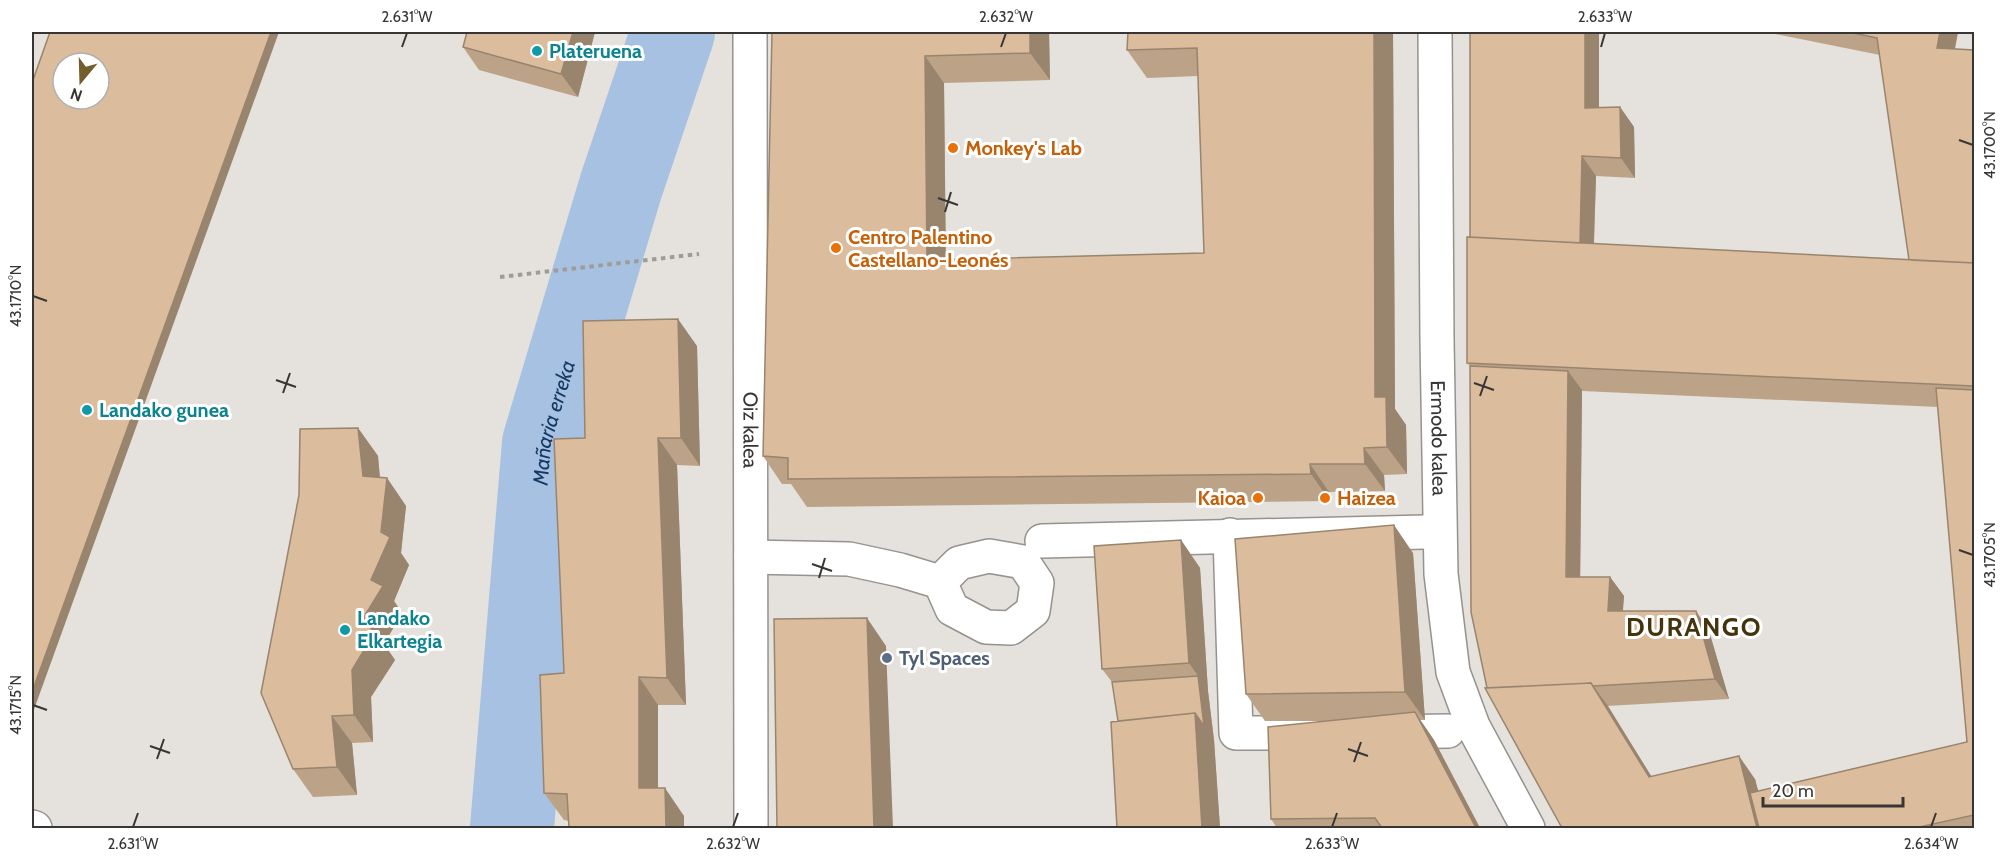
<svg xmlns="http://www.w3.org/2000/svg" width="2006" height="860" viewBox="0 0 2006 860" font-family="Cabin,sans-serif">
	<style>
		.lines { fill: none; stroke-linecap: round; stroke-linejoin: round }
		.river { stroke: #a7c1e2; stroke-width: 84 }
		.street-casing { stroke: #96928e; stroke-width: 36 }
		.path { stroke: #9f9c98; stroke-width: 4; stroke-dasharray: 4.5 4.5; stroke-linecap: butt }
		.street { stroke: #fff; stroke-width: 33 }
		.wall { fill: #bca387; fill-rule: evenodd }
		.shaded-wall { fill: #99846e }
		.building { fill: #dbbd9d; stroke: #99846e; stroke-width: 1.5; fill-rule: evenodd }
		.ticks { fill: none; stroke: #383634; stroke-width: 2 }
		.culture-dot { fill: #0f9aa8; stroke: #fff; stroke-width: 2 }
		.food-dot { fill: #e8710a; stroke: #fff; stroke-width: 2 }
		.service-dot { fill: #5c6f8a; stroke: #fff; stroke-width: 2 }
		.labels { text-anchor: middle; stroke-width: 6; stroke-linejoin: round; paint-order: stroke }
		.culture-label { font-size: 20px; font-weight: bold; fill: #0d838f; stroke: #fff; text-anchor: start }
		.food-label { font-size: 20px; font-weight: bold; fill: #c56008; stroke: #fff; text-anchor: start }
		.street-label { font-size: 20px; fill: #383634; stroke: #fff }
		.service-label { font-size: 20px; font-weight: bold; fill: #4e5e75; stroke: #fff; text-anchor: start }
		.water-label { font-size: 21px; font-style: italic; fill: #143962; stroke: #fff }
		.district-label { font-size: 26px; font-weight: bold; letter-spacing: 1.5px; fill: #45330b; stroke: #fff }
		.neatline { fill: none; stroke: #383634; stroke-width: 2 }
		.ticks-label { font-size: 15px; text-anchor: middle; fill: #383634 }
	</style>
	<rect width="100%" height="100%" fill="#e5e1dc"/>
	<g class="lines">
		<path class="river" id="s1" d="M512,828L544,443L621,186L673,32"/>
		<defs>
			<g id="street">
				<path id="s2" d="M750,32L751,828"/>
				<path id="s3" d="M1435,32L1437,339L1441,574L1453,672L1473,726L1528,828"/>
				<path d="M1230,535L1236,733H1315"/>
				<path d="M1042,541L1425,532"/>
				<path d="M751,557L849,559L900,570L940,582L952,609L986,627L1011,628L1033,611L1037,583L1023,562L989,556L959,563L940,582"/>
				<path d="M1384,732L1448,731"/>
				<path d="M32,827L35,828"/>
			</g>
		</defs>
		<use href="#street" class="street-casing"/>
		<path class="path" d="M500,277L699,254"/>
		<use href="#street" class="street"/>
	</g>
	<path class="wall" d="M595,32L578,97L479,70L463,47Z
		M772,32H1049L1050,80L944,83L946,260L1204,253L1198,76L1147,78L1127,50L1393,32L1395,409L1406,425L1407,474L1384,475L1385,491L1329,492L1330,501L807,507L791,484H782L763,456Z
		M1765,32H1958L1955,49L1974,50V828H1562L1470,366L1467,363L1470,237L1599,108L1620,107L1634,127L1635,178L1596,176L1594,244L1909,260L1880,55ZM1582,391L1938,407L1967,742L1758,791L1755,779L1651,776L1607,706L1729,699L1709,631L1623,611L1624,596L1610,577H1580Z
		M697,346L700,466L677,465L686,705H658V788L684,816V828H569V821L564,820L544,793L564,673L585,438Z
		M358,428L378,456L380,478H387L406,506L401,553L409,565L394,601L402,613L384,644L395,660L371,697L373,742L352,743L357,795L313,797L293,769Z
		M1181,540L1200,568L1208,691L1214,740L1220,828H1117L1118,721L1112,682L1102,669Z
		M1413,553L1425,720H1420L1434,740L1480,828H1277L1271,819L1331,721H1265L1246,694Z"/>
	<path class="shaded-wall" d="M271,32H279L32,715V692Z
		M573,32H595L578,97L561,74Z
		M1030,32H1049L1050,80L1030,53Z
		M1374,32H1393L1395,409L1406,425L1407,474L1387,447L1375,397Z
		M1585,32H1599V128L1585,108Z
		M1940,32H1958L1951,68L1937,48Z
		M925,56L944,83L946,288L927,260Z
		M1620,107L1634,127L1635,178L1621,158Z
		M1582,156L1596,176L1593,267L1580,247Z
		M678,319L697,346L700,466L681,438Z
		M1568,371L1582,390L1580,596L1566,577Z
		M358,428L378,456L382,504L363,476Z
		M658,438L677,465L686,705L667,678Z
		M1364,448L1384,475L1385,491L1365,464Z
		M1310,464L1329,492L1330,501L1311,474Z
		M387,478L406,506L401,553L409,565L394,601L402,613L384,644L395,660L371,697L373,742L354,715L352,670L381,532Z
		M1394,525L1413,553L1425,720L1405,692Z
		M1181,540L1200,568L1208,691L1214,740L1220,828H1202L1195,713L1198,676L1189,663Z
		M1610,577L1624,596L1621,631L1608,611Z
		M1696,611L1709,631L1729,699L1715,679Z
		M867,618L886,646L893,828H874Z
		M639,677L658,705V816L639,788Z
		M1591,683L1608,706L1666,800L1649,777Z
		M1415,712L1434,740L1480,828H1476Z
		M332,716L352,743L357,795L337,767Z
		M1739,756L1755,779L1768,828H1757Z
		M665,788L684,816V828H666Z"/>
	<path class="building" d="M50,32H271L32,692V83ZM63,63H99V99H63Z
		M467,32H573L561,74L463,47Z
		M772,32H1030V53L925,56L927,260L1204,253L1197,48L1127,50L1128,32H1374L1375,397H1386L1387,447L1364,448L1365,464H1310L1311,474L788,479V458L763,456Z
		M1470,32H1585V108L1620,107L1621,158L1582,156L1580,243L1470,237Z
		M1848,32H1940L1937,48L1974,50V263L1909,260L1877,38Z
		M1467,237L1974,263V386L1467,363Z
		M678,319L681,438H658L667,678L639,677V788H665L666,828H569L567,794L544,793L540,675L564,673L554,439L585,438L583,321Z
		M1470,366L1568,371L1566,577H1610L1608,611H1696L1715,679L1593,686L1591,683L1487,688L1471,612Z
		M1936,388L1974,390V815L1915,828H1759L1750,793L1967,742Z
		M358,428L363,476L387,478L381,532L390,537L371,580L383,586L362,620L375,632L352,670L354,715L332,716L337,767L293,769L261,693L299,495L300,429Z
		M1394,525L1405,692L1246,694L1235,539Z
		M1181,540L1189,663L1102,669L1094,546Z
		M867,618L874,828H777L774,619Z
		M1198,676L1204,726L1195,713L1118,721L1112,682Z
		M1591,683L1649,777L1739,756L1757,828H1562L1485,688Z
		M1415,712L1476,828H1382L1375,818L1271,819L1268,727Z
		M1195,713L1202,828H1117L1111,722Z"/>
	<path class="ticks" d="M402,47L407,33M1001,47L1006,33M1601,47L1605,33M1959,140L1973,145M938,198L958,205M945,212L951,192M33,296L47,301M276,380L296,387M1474,383L1494,390M283,393L290,373M1480,396L1487,376M1959,550L1973,555M812,564L832,571M819,578L825,558M33,705L47,710M150,746L170,753M1348,749L1368,756M157,759L164,739M1354,762L1361,742M133,827L138,813M733,827L738,813M1332,827L1337,813M1931,827L1936,813"/>
	<g class="culture-dot">
		<circle cx="537" cy="51" r="6"/>
		<circle cx="87" cy="410" r="6"/>
		<circle cx="345" cy="630" r="6"/>
	</g>
	<g class="food-dot">
		<circle cx="953" cy="148" r="6"/>
		<circle cx="836" cy="248" r="6"/>
		<circle cx="1258" cy="498" r="6"/>
		<circle cx="1325" cy="498" r="6"/>
	</g>
	<circle class="service-dot" cx="887" cy="658" r="6"/>
	<g class="labels">
		<g class="culture-label">
			<text x="549" y="58">Plateruena</text>
			<text x="99" y="417">Landako gunea</text>
			<text x="357" y="625">Landako<tspan x="357" dy="23">Elkartegia</tspan></text>
		</g>
		<g class="food-label">
			<text x="965" y="155">Monkey's Lab</text>
			<text x="848" y="244">Centro Palentino<tspan x="848" dy="23">Castellano-Leonés</tspan></text>
			<text x="1246" y="505" text-anchor="end">Kaioa</text>
			<text x="1337" y="505">Haizea</text>
		</g>
		<g class="street-label">
			<text dy="7" stroke="none"><textPath href="#s2" startOffset="398">Oiz kalea</textPath></text>
			<text dy="7" stroke="none"><textPath href="#s3" startOffset="406">Ermodo kalea</textPath></text>
		</g>
		<g class="service-label">
			<text x="899" y="665">Tyl Spaces</text>
		</g>
		<g class="water-label">
			<text dy="7" stroke="none"><textPath href="#s1" startOffset="408">Mañaria erreka</textPath></text>
		</g>
		<g class="district-label">
			<text x="1694" y="636">DURANGO</text>
		</g>
	</g>
	<rect width="2006" height="860" fill="none" stroke="#ffffff" stroke-width="66"/>
	<g transform="translate(81 81) rotate(199)"><circle r="28" fill="#ffffff" stroke="#afafae" stroke-width="1.5"/>
	<path d="M0-4.5L10 22L0 15L-10 22Z" fill="#745d2d"/>
	<text y="-9" font-size="16" font-weight="bold" text-anchor="middle" fill="#383634">N</text>
	</g>
	<path d="M1763 797v9h140v-9" fill="none" stroke="#383634" stroke-width="3"/>
	<text x="1772" y="797" font-size="18" fill="#383634" stroke="#ffffff" stroke-width="4.5" paint-order="stroke">20 m</text>
	<rect x="33" y="33" width="1940" height="794" class="neatline"/>
	<g class="ticks-label">
		<text x="407" y="22">2.631°W</text>
		<text x="1006" y="22">2.632°W</text>
		<text x="1605" y="22">2.633°W</text>
		<text transform="translate(1990 145) rotate(-90)" y="5">43.1700°N</text>
		<text transform="translate(16 296) rotate(-90)" y="5">43.1710°N</text>
		<text transform="translate(1990 555) rotate(-90)" y="5">43.1705°N</text>
		<text transform="translate(16 705) rotate(-90)" y="5">43.1715°N</text>
		<text x="133" y="849">2.631°W</text>
		<text x="733" y="849">2.632°W</text>
		<text x="1332" y="849">2.633°W</text>
		<text x="1931" y="849">2.634°W</text>
	</g>
</svg>
